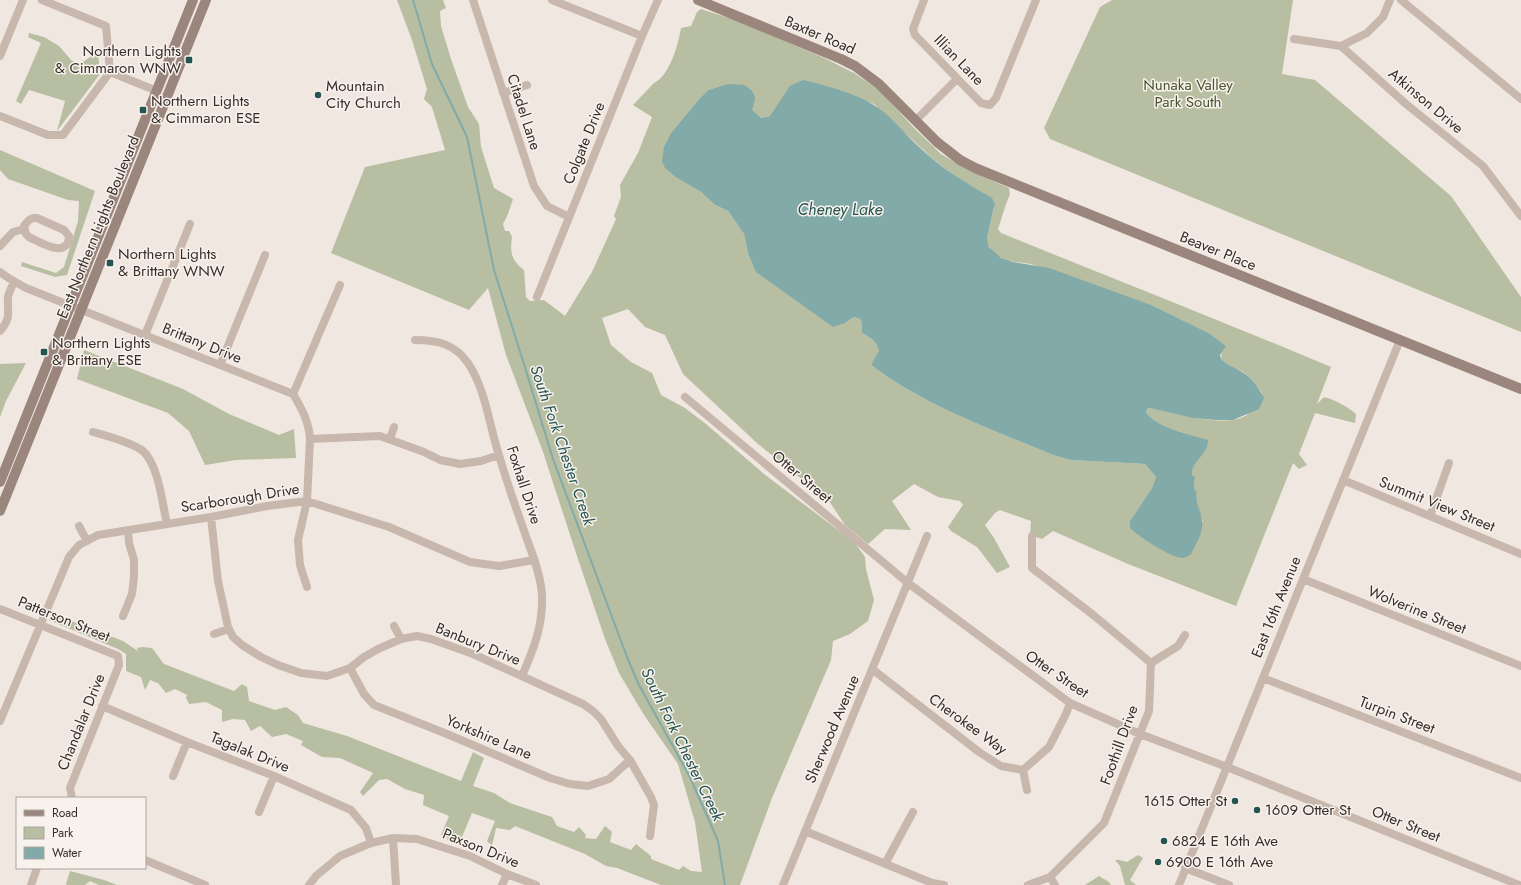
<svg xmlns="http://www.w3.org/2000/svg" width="1521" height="885" viewBox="0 0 1521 885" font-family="Jost,sans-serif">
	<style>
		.green { fill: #b7bea1; fill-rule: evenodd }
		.water { fill: #82aaa9 }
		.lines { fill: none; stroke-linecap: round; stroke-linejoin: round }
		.stream { stroke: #82aaa9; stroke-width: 2 }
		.street { stroke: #c7b7ad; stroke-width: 8 }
		.secondary { stroke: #9b867e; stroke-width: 10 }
		.poi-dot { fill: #255453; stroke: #f8f2ec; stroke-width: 1.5 }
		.labels { text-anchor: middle; stroke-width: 3; stroke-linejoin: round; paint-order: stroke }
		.street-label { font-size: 15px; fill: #372d2b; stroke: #f8f2ec }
		.poi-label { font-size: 15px; fill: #372d2b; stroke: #f8f2ec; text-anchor: start }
		.park-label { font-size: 15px; fill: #495231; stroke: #f8f2ec }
		.water-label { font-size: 16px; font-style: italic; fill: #255453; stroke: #f8f2ec }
	</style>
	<rect width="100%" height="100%" fill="#f0e7e0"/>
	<path class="green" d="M397,0H443L446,8L440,11L441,26L451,59L468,107L479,124L481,147L494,188L513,199L508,214L503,224L505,231H509L512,237C510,253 511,260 524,270L526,297L530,301L544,300L565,316L592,272L616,219L614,216L621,197L620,185L638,153L652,117L633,105L654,83C670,75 678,45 681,28L691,26L697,12L701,9L741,22L824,58L854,73L879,90L914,128L941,154L968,170L1009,188L1010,194L1006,204L998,229L1001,233C1111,278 1222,321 1331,367L1317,404L1324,397C1335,400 1347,406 1356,414L1355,423L1315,413L1299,454L1307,465L1299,469L1293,463L1236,606L1128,564L1053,531L1042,539L1030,535L1031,521L1000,510L995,513L985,525L994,538L1010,567L997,573L977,547L951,531L948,527L963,505L960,501L938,497L914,484L892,501L911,530L885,529L868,544L845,525L829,501L758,444L683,374L665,335L645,327L628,309L602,318L611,345L631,362L652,373L661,395L685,408L706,424L764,474L855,543L865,557L866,569L874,600L868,621L850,634L833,641L831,660L772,798L740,885H661L617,868L606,866L585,854L515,826L510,830L496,828L492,846L487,841L495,821L472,813L459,844L447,840L448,838L441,835L449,816L423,805L424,795L405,789L387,779L379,780L363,796L360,792L373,773L340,758L322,757L301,745L303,741L286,734L272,737L260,726L251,731L245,720L233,719L222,722V710L206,702L189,704L186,698L187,695L175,689L166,693L158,683L150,680L145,690L141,677L126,671V654L118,649L49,620L51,613L123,641L138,651L137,648L142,647L152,648L164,664L234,691L242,684L247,687L249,701L275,710L286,707L298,715L303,723L347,736L461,781L473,752L484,758L473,786L494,793L510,803L552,817L557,826L574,832L579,827L586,835L585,838L596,839L605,826L612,832L610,842L631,850L636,844L651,856V859L679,870L683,866L691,871L702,872L695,822L678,764L644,715L619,673L605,639L577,556L543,452L506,355L488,288L469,310L331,253L365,167L445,150L432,107L424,99L427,89L412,40ZM813,83L874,104L932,158L994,207L987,238C989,260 1013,262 1031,264L1150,305L1168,314L1222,350L1221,359C1227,365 1235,367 1243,372C1251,377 1257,385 1262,393C1258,399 1253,410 1248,414C1228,430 1173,412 1150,408H1148L1146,412C1155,427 1191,435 1208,441C1206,454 1191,462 1192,475L1195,477L1194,488L1197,492L1195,499L1203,522L1130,521L1152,488L1156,477L1145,464L1071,460L1053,455C991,429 925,406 871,365L880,351C877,341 871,338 862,333V323L860,319L854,317L845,323L748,253L744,234L728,211L715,205L701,192L677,178L671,133L699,99L708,90L727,84L755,114L761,118L770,116Z
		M1112,0H1293L1282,74L1315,80L1451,196L1521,297V332L1050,139L1044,128L1100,7Z
		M29,33L44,37L59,46L71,60L79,65L98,51L100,74L57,131L65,101L29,90L21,104L16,101L41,43L28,37Z
		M0,150L95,191L67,275L55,277L21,266L22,262L56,273L64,267L78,221L79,201L68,200L8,179L0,170Z
		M84,350L183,389L229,414L279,435L294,429L296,458L236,460L205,465L189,431L168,413L77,379Z
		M26,363L6,401L0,417V364Z
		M1138,855L1143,858L1130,880L1136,885H1125L1120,866L1115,860H1119L1127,862Z
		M70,871L104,880L117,885H99L90,881L85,885H67L66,884Z
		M1099,876L1109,882L1111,885H1085Z"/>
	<path class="water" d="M803,80C821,84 857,94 872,104C890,114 903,132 917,145C941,168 964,182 992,198L995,204L994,207L987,238L989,247L1001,258L1013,262L1049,268L1151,305L1208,333L1226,346L1220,355L1221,359C1227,365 1235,367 1242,372C1252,377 1259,388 1264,398L1259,409L1233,420H1216L1193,418L1150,408H1148L1146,412C1155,427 1191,435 1208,440C1209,454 1191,461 1192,475L1195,477L1194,488L1197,492C1194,502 1201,510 1202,520C1204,532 1196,544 1191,554C1189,555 1185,558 1183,558C1171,558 1138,536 1130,528V521L1152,488L1156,477L1145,464L1071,460L1053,455C991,429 925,406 871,365L879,351C877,341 871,338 862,333V323L860,319L854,317L845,323L833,327L756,272L748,253L744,234L728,211L715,205L701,192L677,178L665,168L662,161L664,147L671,133L699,99L708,90L727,84L744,85L751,90L754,94L755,99L752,110L761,118L770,116L790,86Z"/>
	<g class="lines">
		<path class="stream" d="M413,0L432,64L467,137L494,270L524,364L553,459L627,657L639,685L690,777L718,841L725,885"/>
		<path class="street" d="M473,0L534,186L547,206L569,217
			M552,0L642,36
			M924,0L913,29L915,35L981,103L990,105L996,98L1036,0
			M1401,0L1521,99
			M1294,39L1341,46L1406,104L1483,166L1521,216
			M1341,46L1367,33L1383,17L1390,0
			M0,56L23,0
			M110,72L157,91
			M503,93L527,85
			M0,116L48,135H63L110,72L106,26L42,0
			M916,120L957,79
			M33,218H37L64,230L69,236C68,260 40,242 29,237L26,234L24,226L29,220Z
			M0,246L13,232L24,229
			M0,272L10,279L26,288L293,394C302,409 309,422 310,439L307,501L298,540L300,565L307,587
			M537,297L642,36L658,0
			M0,331C12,317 7,313 8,297C9,292 12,287 14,281
			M145,335L190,224
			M415,340C437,340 455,344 468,363C486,390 489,425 499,455C507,484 518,513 528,542C534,558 541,577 542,595C543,626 534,648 522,676
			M220,365L265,255
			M293,394L340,285
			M685,397L908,583L1070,703L1140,734L1227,767L1519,885
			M93,432C107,436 131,442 143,451C159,466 162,503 167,524
			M310,439L380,436L424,452L440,460L460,464L481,461L499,455
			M390,439L394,427
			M1343,480L1521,554
			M1430,516L1449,463
			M211,517L218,581L228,627L233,637L242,645L261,657L278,665L301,673L327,676L350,668L364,657L378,649L401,639L417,636L431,639L473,654L583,704L593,711L601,719L618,746L630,760L651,797L654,805L650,836
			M79,526L87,541
			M1303,579L1521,666
			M0,609L118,656L119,665L70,788L72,798
			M123,616L132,594L134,577V560L129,543L128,530
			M394,626L401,639
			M214,634L229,629
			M1151,663L1178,646L1185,635
			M350,668L364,694L374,705L447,734L550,778L570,784L588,786L609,779L630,760
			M872,669L979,752L1001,766L1023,770L1049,747L1066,714L1070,703
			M1263,678L1521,778
			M102,706L187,742L274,776L351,810L366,828L371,843
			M0,721L69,557L79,545L98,535L211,517L267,506L307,501L389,527L470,562L499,566L534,560
			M1023,770L1027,790
			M173,776L187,742
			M259,812L274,776
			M805,831L932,883L944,885
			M393,838L396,885
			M145,860L205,885
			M885,864L913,812
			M1185,868L1229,885
			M1050,877L1055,885
			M31,885L37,868
			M309,885L316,876L340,856L371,843L393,838L417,839L470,856L507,874L536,885
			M502,885L507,874
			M783,885L927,536
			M1028,885L1050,877L1104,823L1149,711L1151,663L1092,614L1032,568V536
			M1179,885L1400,340"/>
		<path class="secondary" d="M698,0L841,59L855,66L879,84L937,142L960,160L975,168L1521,389
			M0,482L193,0
			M0,511L206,0"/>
	</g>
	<g class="poi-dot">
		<rect x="185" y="56" width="8" height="8" rx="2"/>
		<circle cx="318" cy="95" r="4"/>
		<rect x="139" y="106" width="8" height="8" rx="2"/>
		<rect x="106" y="259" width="8" height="8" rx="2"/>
		<rect x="40" y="348" width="8" height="8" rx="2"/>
		<circle cx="1235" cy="801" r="4"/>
		<circle cx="1257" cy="810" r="4"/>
		<circle cx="1164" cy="841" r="4"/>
		<circle cx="1158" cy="862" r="4"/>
	</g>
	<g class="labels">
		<g class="street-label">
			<text transform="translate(820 35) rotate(23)" y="5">Baxter Road</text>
			<text transform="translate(959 60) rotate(46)" y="5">Illian Lane</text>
			<text transform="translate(1426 101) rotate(40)" y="5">Atkinson Drive</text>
			<text transform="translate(524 112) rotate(72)" y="5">Citadel Lane</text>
			<text transform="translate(584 143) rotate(-68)" y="5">Colgate Drive</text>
			<text transform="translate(98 227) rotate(-68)" y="5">East Northern Lights Boulevard</text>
			<text transform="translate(1218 251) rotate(22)" y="5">Beaver Place</text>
			<text transform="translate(202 343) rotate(22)" y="5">Brittany Drive</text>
			<text transform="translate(802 477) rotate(40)" y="5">Otter Street</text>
			<text transform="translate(524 485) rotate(72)" y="5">Foxhall Drive</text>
			<text transform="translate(240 498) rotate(-9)" y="5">Scarborough Drive</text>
			<text transform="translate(1437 504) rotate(22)" y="5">Summit View Street</text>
			<text transform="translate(1276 607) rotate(-68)" y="5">East 16th Avenue</text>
			<text transform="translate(1417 610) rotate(22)" y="5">Wolverine Street</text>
			<text transform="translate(64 619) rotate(22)" y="5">Patterson Street</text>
			<text transform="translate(478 644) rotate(22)" y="5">Banbury Drive</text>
			<text transform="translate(1057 674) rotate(34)" y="5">Otter Street</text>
			<text transform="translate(1397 715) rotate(21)" y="5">Turpin Street</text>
			<text transform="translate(81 722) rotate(-68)" y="5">Chandalar Drive</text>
			<text transform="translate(968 724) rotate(36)" y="5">Cherokee Way</text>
			<text transform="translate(832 729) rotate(-67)" y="5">Sherwood Avenue</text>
			<text transform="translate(489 737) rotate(23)" y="5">Yorkshire Lane</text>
			<text transform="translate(1119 745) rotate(-70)" y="5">Foothill Drive</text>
			<text transform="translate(250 752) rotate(22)" y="5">Tagalak Drive</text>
			<text transform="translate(1406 824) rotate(22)" y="5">Otter Street</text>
			<text transform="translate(481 848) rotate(22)" y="5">Paxson Drive</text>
		</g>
		<g class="poi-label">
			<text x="181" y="56" text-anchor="end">Northern Lights<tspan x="181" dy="17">&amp; Cimmaron WNW</tspan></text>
			<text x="326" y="91">Mountain<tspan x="326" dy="17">City Church</tspan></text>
			<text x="151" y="106">Northern Lights<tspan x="151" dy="17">&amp; Cimmaron ESE</tspan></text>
			<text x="118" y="259">Northern Lights<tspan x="118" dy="17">&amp; Brittany WNW</tspan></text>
			<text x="52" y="348">Northern Lights<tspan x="52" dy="17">&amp; Brittany ESE</tspan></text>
			<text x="1227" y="806" text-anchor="end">1615 Otter St</text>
			<text x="1265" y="815">1609 Otter St</text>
			<text x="1172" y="846">6824 E 16th Ave</text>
			<text x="1166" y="867">6900 E 16th Ave</text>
		</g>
		<g class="park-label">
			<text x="1188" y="90">Nunaka Valley<tspan x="1188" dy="17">Park South</tspan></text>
		</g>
		<g class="water-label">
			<text x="840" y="215">Cheney Lake</text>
			<text transform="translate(563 445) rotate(71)" y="6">South Fork Chester Creek</text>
			<text transform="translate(683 744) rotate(64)" y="6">South Fork Chester Creek</text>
		</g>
	</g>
	<rect x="16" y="797" width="130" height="72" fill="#f8f2ec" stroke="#aba39f"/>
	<rect x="24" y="810" width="20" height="6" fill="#9b867e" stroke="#aba39f"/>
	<text x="52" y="817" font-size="12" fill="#372d2b">Road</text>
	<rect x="24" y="827" width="20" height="12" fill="#b7bea1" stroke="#aba39f"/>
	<text x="52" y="837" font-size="12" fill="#372d2b">Park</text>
	<rect x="24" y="847" width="20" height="12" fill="#82aaa9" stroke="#aba39f"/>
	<text x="52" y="857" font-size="12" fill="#372d2b">Water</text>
</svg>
